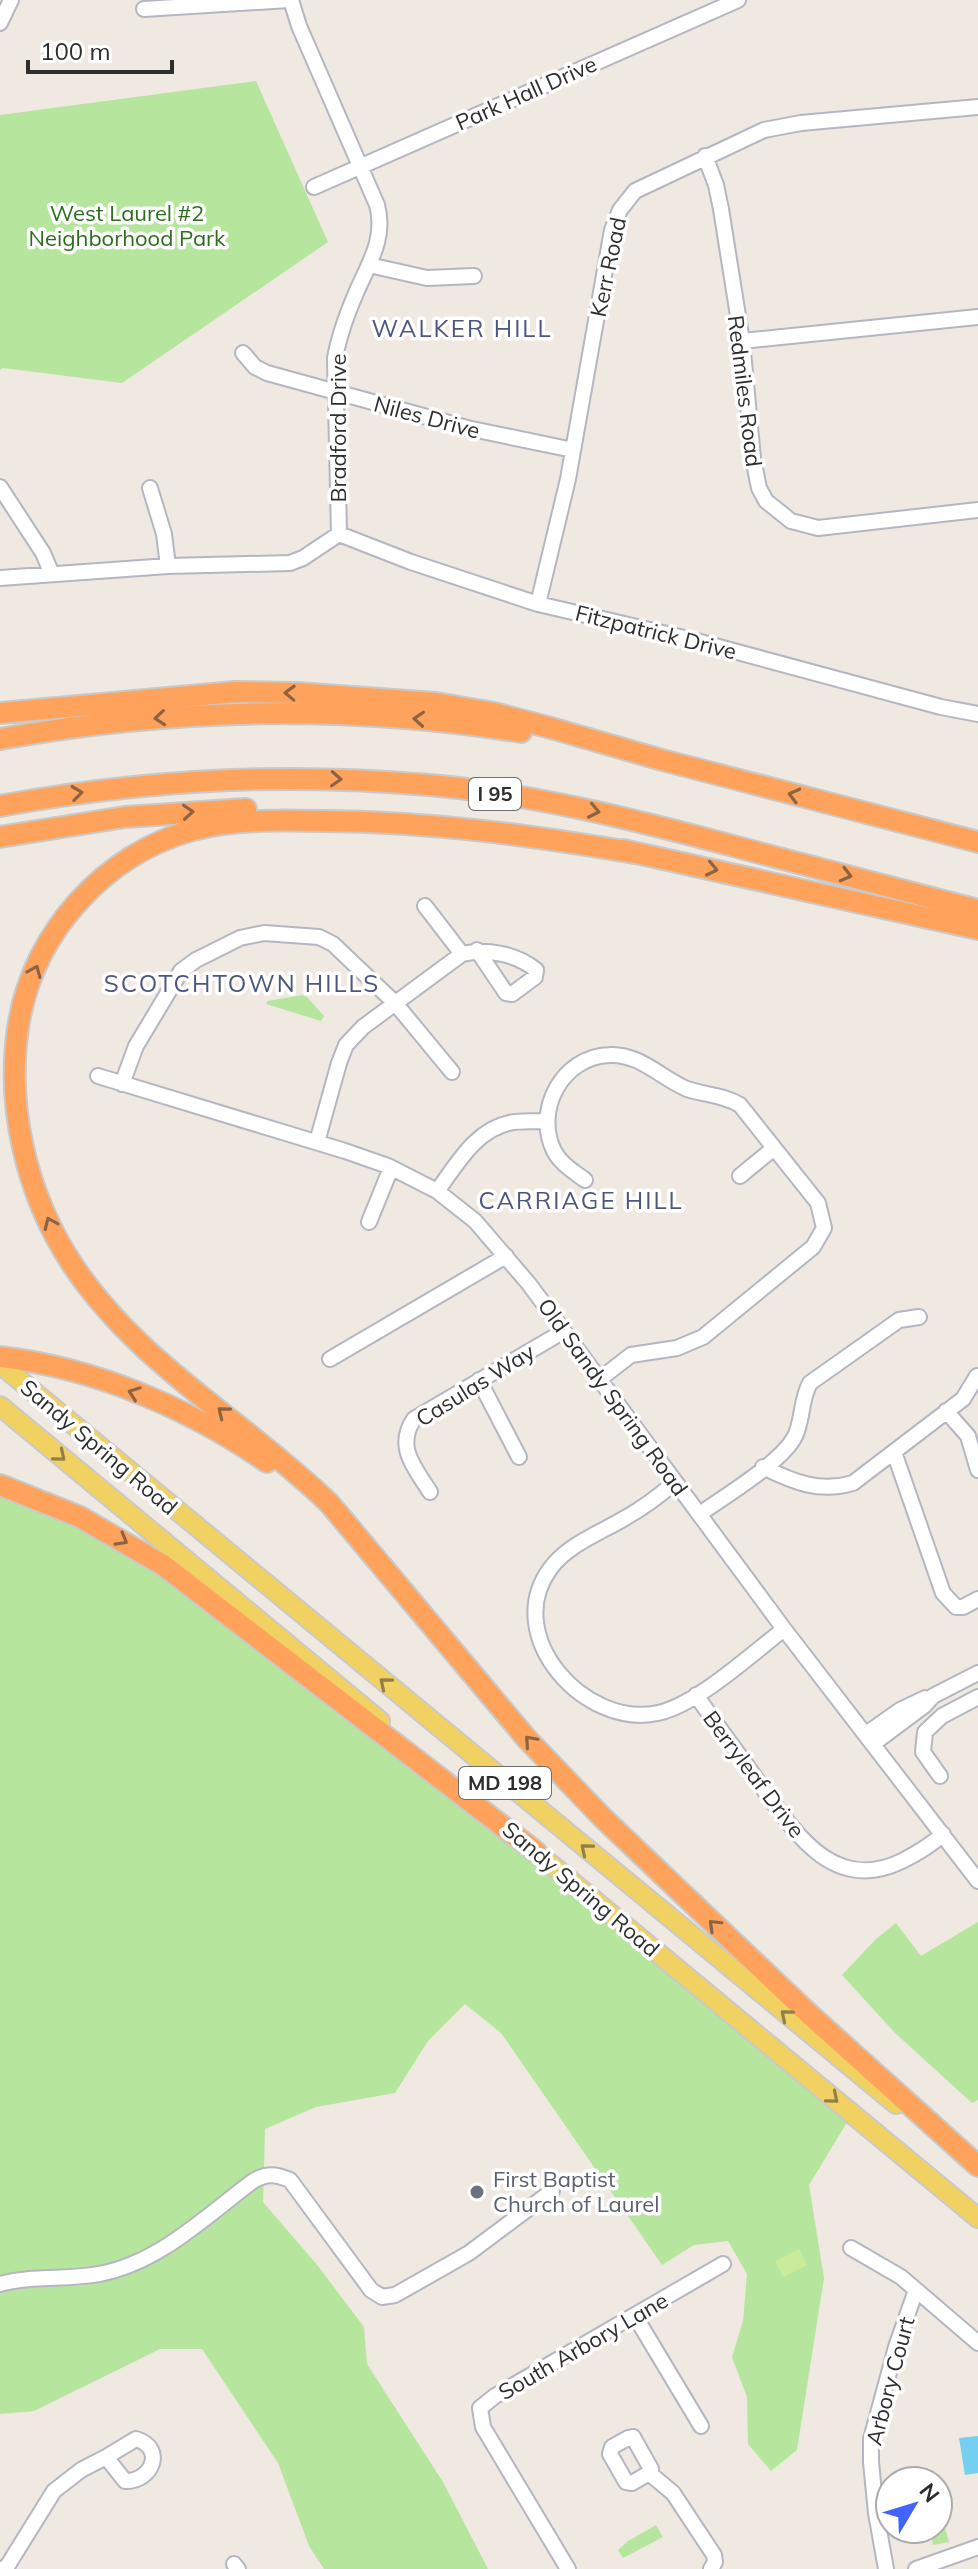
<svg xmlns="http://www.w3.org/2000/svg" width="978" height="2569" viewBox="0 0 978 2569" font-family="Mulish,sans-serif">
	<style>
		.green { fill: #b6e59e }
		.pitch { fill: #c9ec9a }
		.water { fill: #75cff0 }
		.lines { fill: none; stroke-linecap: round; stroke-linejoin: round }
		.minor-casing { stroke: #b4b7c1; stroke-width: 18 }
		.major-casing { stroke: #c9c9c9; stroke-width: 22 }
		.highway-casing { stroke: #c9c9c9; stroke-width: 24 }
		.minor { stroke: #fff; stroke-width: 14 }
		.major { stroke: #f2d163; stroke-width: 18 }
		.highway { stroke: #ffa35c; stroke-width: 20 }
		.oneway { stroke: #8c6343 }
		.oneway2 { stroke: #908048 }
		.worship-dot { fill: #6b7280; stroke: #fff; stroke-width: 3 }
		.labels { text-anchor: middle; stroke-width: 7; stroke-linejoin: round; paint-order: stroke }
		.shield { fill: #fff; stroke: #6d6d6d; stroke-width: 2 }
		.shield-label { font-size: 20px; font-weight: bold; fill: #2e2e2e }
		.street-label { font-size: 22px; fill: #2e2e2e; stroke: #fff }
		.park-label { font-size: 22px; fill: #2c6e1b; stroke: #fff }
		.worship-label { font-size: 22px; fill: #5b616d; stroke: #fff; text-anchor: start }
		.neighbourhood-label { font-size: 24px; letter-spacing: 2px; fill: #4d5680; stroke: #fff }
	</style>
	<rect width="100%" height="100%" fill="#efe9e1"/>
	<path class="green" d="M256,81L328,242L122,383L3,368L0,370V115Z
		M302,995L307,997L324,1016L321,1021L266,1004L268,1001Z
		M0,1485L163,1565L852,2114L809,2185L824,2278L797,2450L771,2471L748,2444L747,2397L732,2357L743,2321L747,2274L728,2241L694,2245L662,2265L501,2033L465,2004L428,2041L395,2093L316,2107L265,2129L263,2202L318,2266L364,2327L367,2364L443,2482L488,2569H324L309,2546L278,2463L202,2349H160L34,2411L0,2414Z
		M978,1922V2100L972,2103L895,2033L842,1975L876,1939L896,1923L921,1956Z
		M939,2506L949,2542L933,2545L930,2529H938Z
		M656,2525L663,2537L623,2558L618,2550L628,2541Z"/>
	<path class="pitch" d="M799,2249L807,2265L783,2277L775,2261Z"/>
	<path class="water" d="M978,2436V2473L965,2475L959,2438Z"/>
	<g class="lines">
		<defs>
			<path id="minor" d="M291,0L299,26L377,205C386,238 369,263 356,293C347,314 339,335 335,358L339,534
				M144,9L289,0
				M0,23L11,0
				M705,156L716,185L721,209L742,341L753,458L759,488L766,501L791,521L818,528L978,510
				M314,187L738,0
				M369,265L427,278L474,276
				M742,341L978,317
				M243,353L255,367L267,373L467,428L573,450
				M0,487L43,553L51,572
				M150,488L164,534L168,566
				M339,534L411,562L538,604L693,640L941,707L978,714
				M0,578L168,566L290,563L303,558L339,534
				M538,604L568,479L612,230L620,210L635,191L764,130L801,123L978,107
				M425,906L462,954
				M98,1076L345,1151L388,1166L437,1191L475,1221L529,1284L784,1629L978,1881
				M122,1084L136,1046L181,971L196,960L240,938L264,933L319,937L333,944L395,1003L452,1072
				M317,1142L339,1063L346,1045L363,1027L462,954C486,948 517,954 536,970L535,977L512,994L506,993L477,950
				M740,1176L774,1148
				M585,1180C573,1171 561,1164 554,1151C534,1110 562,1057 609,1055C639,1053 661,1078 687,1089C705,1095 724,1095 740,1105L818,1203L824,1228L813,1247L703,1337L677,1348L631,1355L600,1379
				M437,1191C456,1166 475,1130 509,1123C521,1120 534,1122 547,1121
				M369,1222L391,1168
				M330,1359L506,1256
				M479,1380L519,1457
				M946,1411L968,1436L978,1470
				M894,1452L943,1593L956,1607H963L978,1599
				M763,1467C793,1482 820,1493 853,1483L963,1399L977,1376
				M674,1483C659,1496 643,1508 625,1518C600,1533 567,1545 550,1569C501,1636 585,1729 658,1713C696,1705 752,1654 784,1629
				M430,1492C415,1468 395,1447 414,1419L564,1331
				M700,1514C725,1496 780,1463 794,1438C803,1423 800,1401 810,1383L899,1320L919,1317
				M696,1695C716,1724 737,1752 757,1780C793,1830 832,1895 902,1861C918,1853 931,1845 943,1834
				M866,1734L900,1710L925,1698
				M873,1744L924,1706L933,1696L978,1673
				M940,1776L923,1752L925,1732L942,1716L978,1697
				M851,2248L901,2277L978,2343
				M0,2284C33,2275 66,2280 99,2274C159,2263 206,2216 253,2181C267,2173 275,2174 290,2180L371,2290L382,2297L395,2295L469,2253L552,2191
				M635,2316L701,2426
				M136,2439C166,2448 152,2482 125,2481L106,2457Z
				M649,2473L632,2483L626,2482L610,2454L612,2447L628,2438L633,2437L651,2469L649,2473L673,2493L714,2555L715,2562L711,2569
				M234,2564L238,2569
				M3,2569L8,2565L54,2491L81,2470L106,2457
				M568,2569L483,2427L480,2408L495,2396L723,2264
				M886,2569L876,2513L871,2462V2439L896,2347L916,2290
				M916,2569L978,2547"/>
			<path id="major" d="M0,1364L896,2104
				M0,1406L380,1721
				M525,1843L978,2218"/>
			<path id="highway" d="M0,713L235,692L297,693L436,703L494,713L551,728L662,760L978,842
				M0,739C171,708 349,704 521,732
				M0,806C142,780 285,772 429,785C533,794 636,820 737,847C818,868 898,889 978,910
				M0,837L125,817L246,809
				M623,850L978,929
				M635,853C530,835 432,822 325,821C281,820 235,819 193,830C105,854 34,932 19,1022C5,1104 26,1194 72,1264C136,1362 245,1422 329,1503L527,1739L604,1819L809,2014L978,2166
				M0,1357C95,1368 189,1408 267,1462
				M0,1485L80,1517L163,1565L536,1852"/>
		</defs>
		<use href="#minor" class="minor-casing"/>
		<use href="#major" class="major-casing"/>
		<use href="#highway" class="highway-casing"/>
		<use href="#minor" class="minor"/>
		<use href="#major" class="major"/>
		<use href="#highway" class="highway"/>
	</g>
	<defs><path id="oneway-chevron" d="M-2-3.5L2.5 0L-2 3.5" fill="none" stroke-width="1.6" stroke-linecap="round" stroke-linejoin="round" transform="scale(2)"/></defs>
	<g class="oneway">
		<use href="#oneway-chevron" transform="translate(290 693) rotate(-178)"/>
		<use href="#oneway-chevron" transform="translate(160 718) rotate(175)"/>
		<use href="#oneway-chevron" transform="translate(419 719) rotate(-176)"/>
		<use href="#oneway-chevron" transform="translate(336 779) rotate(3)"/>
		<use href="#oneway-chevron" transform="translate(77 793) rotate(-7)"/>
		<use href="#oneway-chevron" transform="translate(794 795) rotate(-165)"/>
		<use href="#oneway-chevron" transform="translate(594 811) rotate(12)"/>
		<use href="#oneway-chevron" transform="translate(188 812) rotate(-4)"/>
		<use href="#oneway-chevron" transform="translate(712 869) rotate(12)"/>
		<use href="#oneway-chevron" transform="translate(846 875) rotate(15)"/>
		<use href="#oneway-chevron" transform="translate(35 971) rotate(-67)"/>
		<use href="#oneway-chevron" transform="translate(50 1223) rotate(-114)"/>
		<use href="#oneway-chevron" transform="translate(134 1393) rotate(-160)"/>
		<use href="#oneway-chevron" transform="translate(223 1412) rotate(-141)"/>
		<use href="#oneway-chevron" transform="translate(122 1540) rotate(30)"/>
		<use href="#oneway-chevron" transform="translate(530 1741) rotate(-132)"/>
		<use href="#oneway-chevron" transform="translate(714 1925) rotate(-136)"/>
	</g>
	<g class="oneway2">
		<use href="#oneway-chevron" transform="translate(60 1456) rotate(40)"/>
		<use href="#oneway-chevron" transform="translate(385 1683) rotate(-140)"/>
		<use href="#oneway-chevron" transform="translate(586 1849) rotate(-140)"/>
		<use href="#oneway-chevron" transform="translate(786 2015) rotate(-140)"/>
		<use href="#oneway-chevron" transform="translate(833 2098) rotate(40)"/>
	</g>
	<circle class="worship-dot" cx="477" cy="2192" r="8"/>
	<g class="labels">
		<g class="shield">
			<rect x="469" y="778" width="52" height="32" rx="6"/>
			<rect x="459" y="1767" width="92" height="32" rx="6"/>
		</g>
		<g class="shield-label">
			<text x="495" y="801">I 95</text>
			<text x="505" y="1790">MD 198</text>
		</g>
		<g class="street-label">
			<text transform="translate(526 93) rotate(-24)" y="8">Park Hall Drive</text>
			<text transform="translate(608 267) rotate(-78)" y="8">Kerr Road</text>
			<text transform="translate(745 391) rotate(83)" y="8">Redmiles Road</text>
			<text transform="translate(427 417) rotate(15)" y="8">Niles Drive</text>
			<text transform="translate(338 428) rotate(-90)" y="8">Bradford Drive</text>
			<text transform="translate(656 632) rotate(14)" y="8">Fitzpatrick Drive</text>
			<text transform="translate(475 1385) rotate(-32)" y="8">Casulas Way</text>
			<text transform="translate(613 1397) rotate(54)" y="8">Old Sandy Spring Road</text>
			<text transform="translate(99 1447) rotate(40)" y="8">Sandy Spring Road</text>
			<text transform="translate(754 1774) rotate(53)" y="8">Berryleaf Drive</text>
			<text transform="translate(581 1889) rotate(40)" y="8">Sandy Spring Road</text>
			<text transform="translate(583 2346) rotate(-30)" y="8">South Arbory Lane</text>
			<text transform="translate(890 2381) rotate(-75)" y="8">Arbory Court</text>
		</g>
		<g class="park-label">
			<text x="127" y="221">West Laurel #2<tspan x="127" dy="25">Neighborhood Park</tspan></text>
		</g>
		<g class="worship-label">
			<text x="493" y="2187">First Baptist<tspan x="493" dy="25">Church of Laurel</tspan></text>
		</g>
		<g class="neighbourhood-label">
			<text x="462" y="337">WALKER HILL</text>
			<text x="242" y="992">SCOTCHTOWN HILLS</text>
			<text x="581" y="1209">CARRIAGE HILL</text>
		</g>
	</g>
	<g transform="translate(914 2505) rotate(52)"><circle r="38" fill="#ffffff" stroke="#ababab" stroke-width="2"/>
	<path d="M0-6L14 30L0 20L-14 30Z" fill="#4264fb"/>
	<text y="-12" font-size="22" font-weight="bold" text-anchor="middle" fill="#2e2e2e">N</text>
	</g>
	<path d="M28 60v12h144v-12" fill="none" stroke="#2e2e2e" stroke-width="4"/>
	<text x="40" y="60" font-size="24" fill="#2e2e2e" stroke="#ffffff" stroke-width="6" paint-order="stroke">100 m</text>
</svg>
